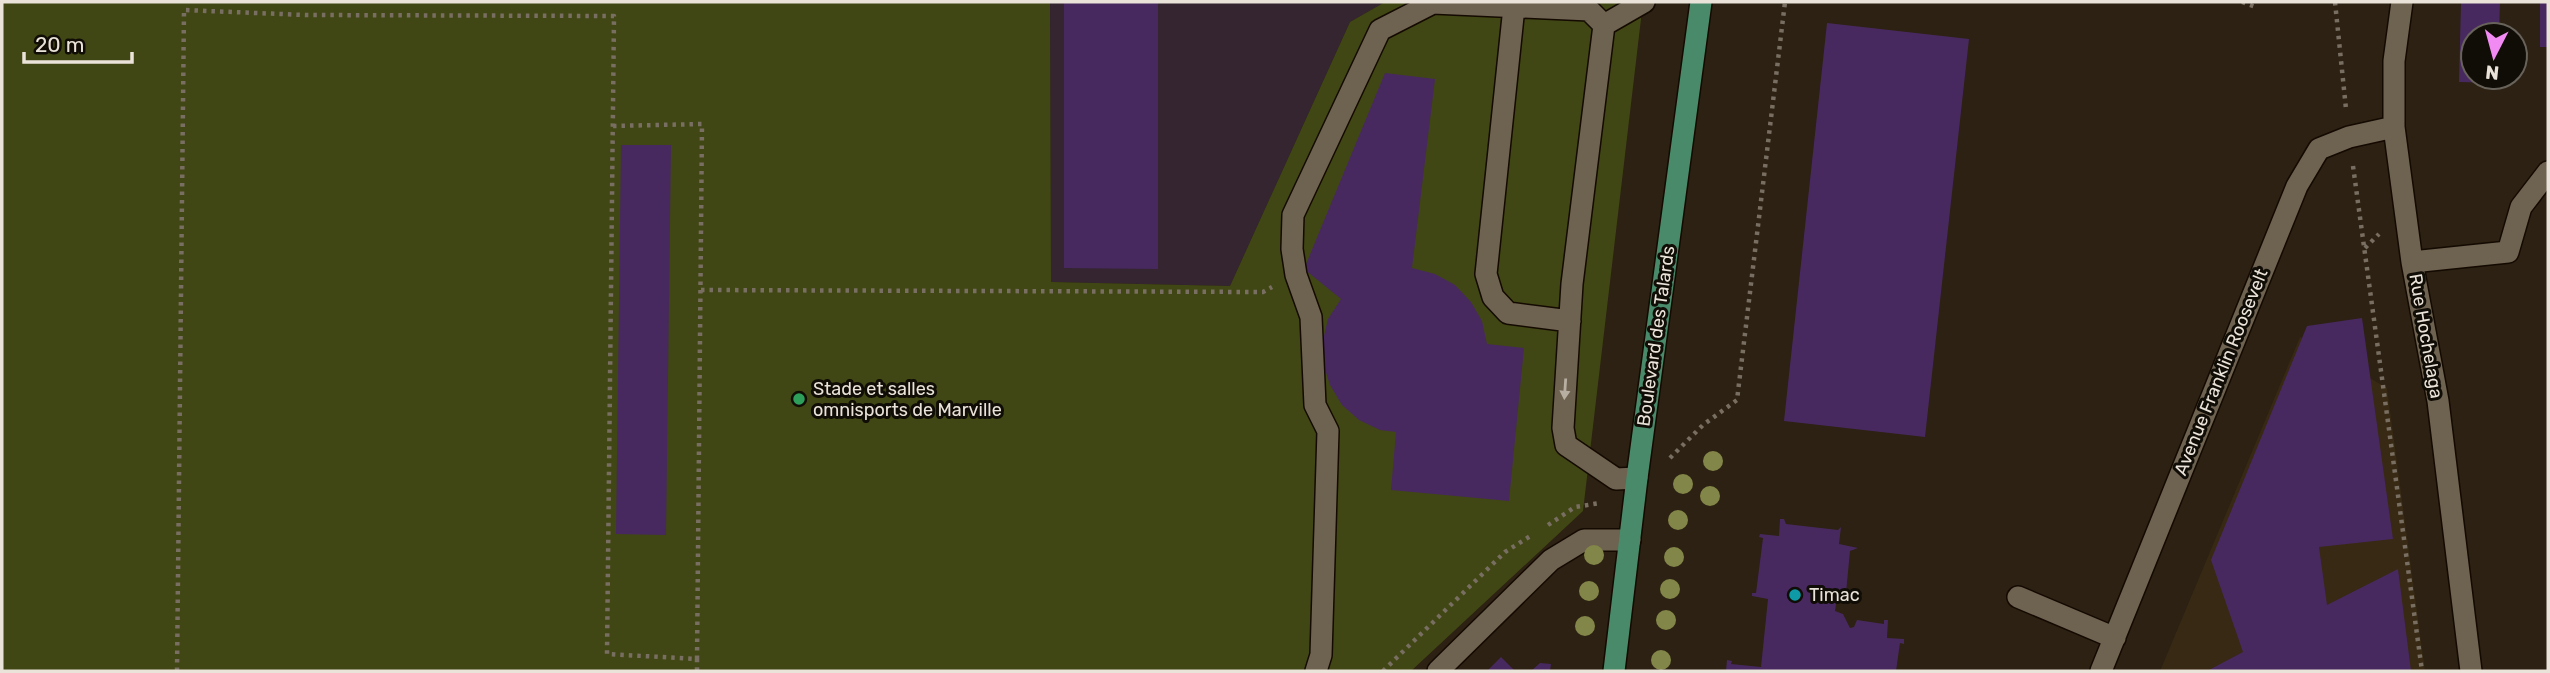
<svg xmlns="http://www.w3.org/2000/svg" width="2550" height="673" viewBox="0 0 2550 673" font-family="Rubik,sans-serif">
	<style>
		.built { fill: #372913 }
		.education { fill: #342531 }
		.green { fill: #404714 }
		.building { fill: #47295f }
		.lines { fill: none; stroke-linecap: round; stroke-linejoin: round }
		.minor-casing { stroke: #140a01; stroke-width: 24 }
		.major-casing { stroke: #140a01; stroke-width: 24 }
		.path { stroke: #786e61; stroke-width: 4.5; stroke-dasharray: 3.5 5; stroke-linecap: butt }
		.minor { stroke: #6e6251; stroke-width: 21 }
		.major { stroke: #488a6a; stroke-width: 21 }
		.tree { fill: #828648 }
		.oneway { fill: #b8afa3 }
		.leisure-dot { fill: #2e9e5b; stroke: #100c06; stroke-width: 2.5 }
		.culture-dot { fill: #0f9aa8; stroke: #100c06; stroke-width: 2.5 }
		.labels { text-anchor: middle; stroke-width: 6; stroke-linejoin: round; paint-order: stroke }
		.street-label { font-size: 18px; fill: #eae3d9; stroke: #100c06 }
		.poi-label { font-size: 18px; fill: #eae3d9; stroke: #100c06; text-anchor: start }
	</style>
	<rect width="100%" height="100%" fill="#2c2112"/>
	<path class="built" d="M2300,337L2387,388L2425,671H2160Z"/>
	<path class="education" d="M1050,2H1385L1350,22L1230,286L1051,282Z"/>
	<path class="green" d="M2,2H1050L1051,282L1230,286L1350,22L1385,2H1643L1583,511L1411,671H2Z"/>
	<path class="building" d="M1064,2H1158V269L1064,268Z
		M2461,2H2500L2499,35H2473V77H2498V83L2459,82Z
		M2540,2H2548V47H2540Z
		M1827,23L1969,39L1925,437L1784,421Z
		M1385,73L1435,79L1412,268L1435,274L1455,285L1471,302L1482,321L1487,344L1524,348L1509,501L1391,490L1396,432L1380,430L1359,420L1342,405L1330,385L1323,363V340L1328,319L1341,299L1304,269Z
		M621,145H671L666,535L616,534Z
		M2362,318L2393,539L2319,547L2327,605L2398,569L2411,671H2207L2243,652L2211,560L2307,326Z
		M1780,519H1784L1786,524L1838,530L1841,527L1839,544L1858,548L1850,551L1846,593L1838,590L1835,611L1843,614L1850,628L1854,627L1857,620L1884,624V620H1888L1887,638L1904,639V644L1900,643L1896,671H1726L1727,660L1732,661L1731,664L1761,667L1768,599L1752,596V593H1756L1763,538L1759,537L1760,534L1779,536Z
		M1501,657L1515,671H1487Z
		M1540,663L1551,664L1550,671H1531Z"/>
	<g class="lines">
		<defs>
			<path id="minor" d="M2402,2L2394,61V127L2412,262L2438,401L2471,671
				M1514,7L1486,274L1493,297L1508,313L1570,321
				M1604,25L1644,2
				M2412,262L2508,252L2521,207L2548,172
				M2018,597L2115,638
				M1316,671L1321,655L1328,431L1315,405L1311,317L1296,275L1292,249L1293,215L1380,30L1433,3L1589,10L1604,25L1572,284L1563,428L1566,445L1616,479L1637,478
				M1438,671L1551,560L1584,540H1630
				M2101,671L2297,186L2319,149L2349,137L2394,127"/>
			<path id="major" d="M1614,671L1637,478L1701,2"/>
		</defs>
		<use href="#minor" class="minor-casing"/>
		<use href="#major" class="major-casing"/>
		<path class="path" d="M2242,2L2256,7
			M2335,2L2346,109
			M613,126L702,124L697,659
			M2353,166L2422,671
			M2365,248L2379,234
			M701,290L1263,292L1272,287
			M1670,458L1703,425L1737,400L1785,2
			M1548,525L1575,507L1600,503
			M177,671L184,10L305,15L614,16L607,654L697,659V671
			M1383,671L1505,552L1532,535"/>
		<use href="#minor" class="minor"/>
		<use href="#major" class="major"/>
	</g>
	<g class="tree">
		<circle cx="1713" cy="461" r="10"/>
		<circle cx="1683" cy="484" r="10"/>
		<circle cx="1710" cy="496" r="10"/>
		<circle cx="1678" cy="520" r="10"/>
		<circle cx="1594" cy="555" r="10"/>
		<circle cx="1674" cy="557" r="10"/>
		<circle cx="1670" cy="589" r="10"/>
		<circle cx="1589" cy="591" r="10"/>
		<circle cx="1666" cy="620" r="10"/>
		<circle cx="1585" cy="626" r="10"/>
		<circle cx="1661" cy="660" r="10"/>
	</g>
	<defs><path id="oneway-solid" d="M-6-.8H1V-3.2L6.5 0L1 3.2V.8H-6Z" transform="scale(1.75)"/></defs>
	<use class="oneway" href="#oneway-solid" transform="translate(1565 389) rotate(94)"/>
	<circle class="leisure-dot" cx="799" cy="399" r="7"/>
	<circle class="culture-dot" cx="1795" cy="595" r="7"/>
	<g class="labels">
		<g class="street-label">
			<text transform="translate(1656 336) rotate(-82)" y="6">Boulevard des Talards</text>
			<text transform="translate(2426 336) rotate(80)" y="6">Rue Hochelaga</text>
			<text transform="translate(2221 372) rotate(-68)" y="6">Avenue Franklin Roosevelt</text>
		</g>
		<g class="poi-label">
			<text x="813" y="395">Stade et salles<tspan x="813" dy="21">omnisports de Marville</tspan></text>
			<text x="1809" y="601">Timac</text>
		</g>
	</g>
	<rect width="2550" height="673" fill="none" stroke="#eae3d9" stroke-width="7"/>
	<g transform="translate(2494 56) rotate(186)"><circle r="33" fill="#100c06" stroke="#67625a" stroke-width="2"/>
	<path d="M0-5L12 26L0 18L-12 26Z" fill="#f28af3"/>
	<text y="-10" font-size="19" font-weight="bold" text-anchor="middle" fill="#eae3d9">N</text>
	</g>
	<path d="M24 52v10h108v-10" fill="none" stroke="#eae3d9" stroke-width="3.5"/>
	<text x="35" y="52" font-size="21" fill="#eae3d9" stroke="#100c06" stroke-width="5" paint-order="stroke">20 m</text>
</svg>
